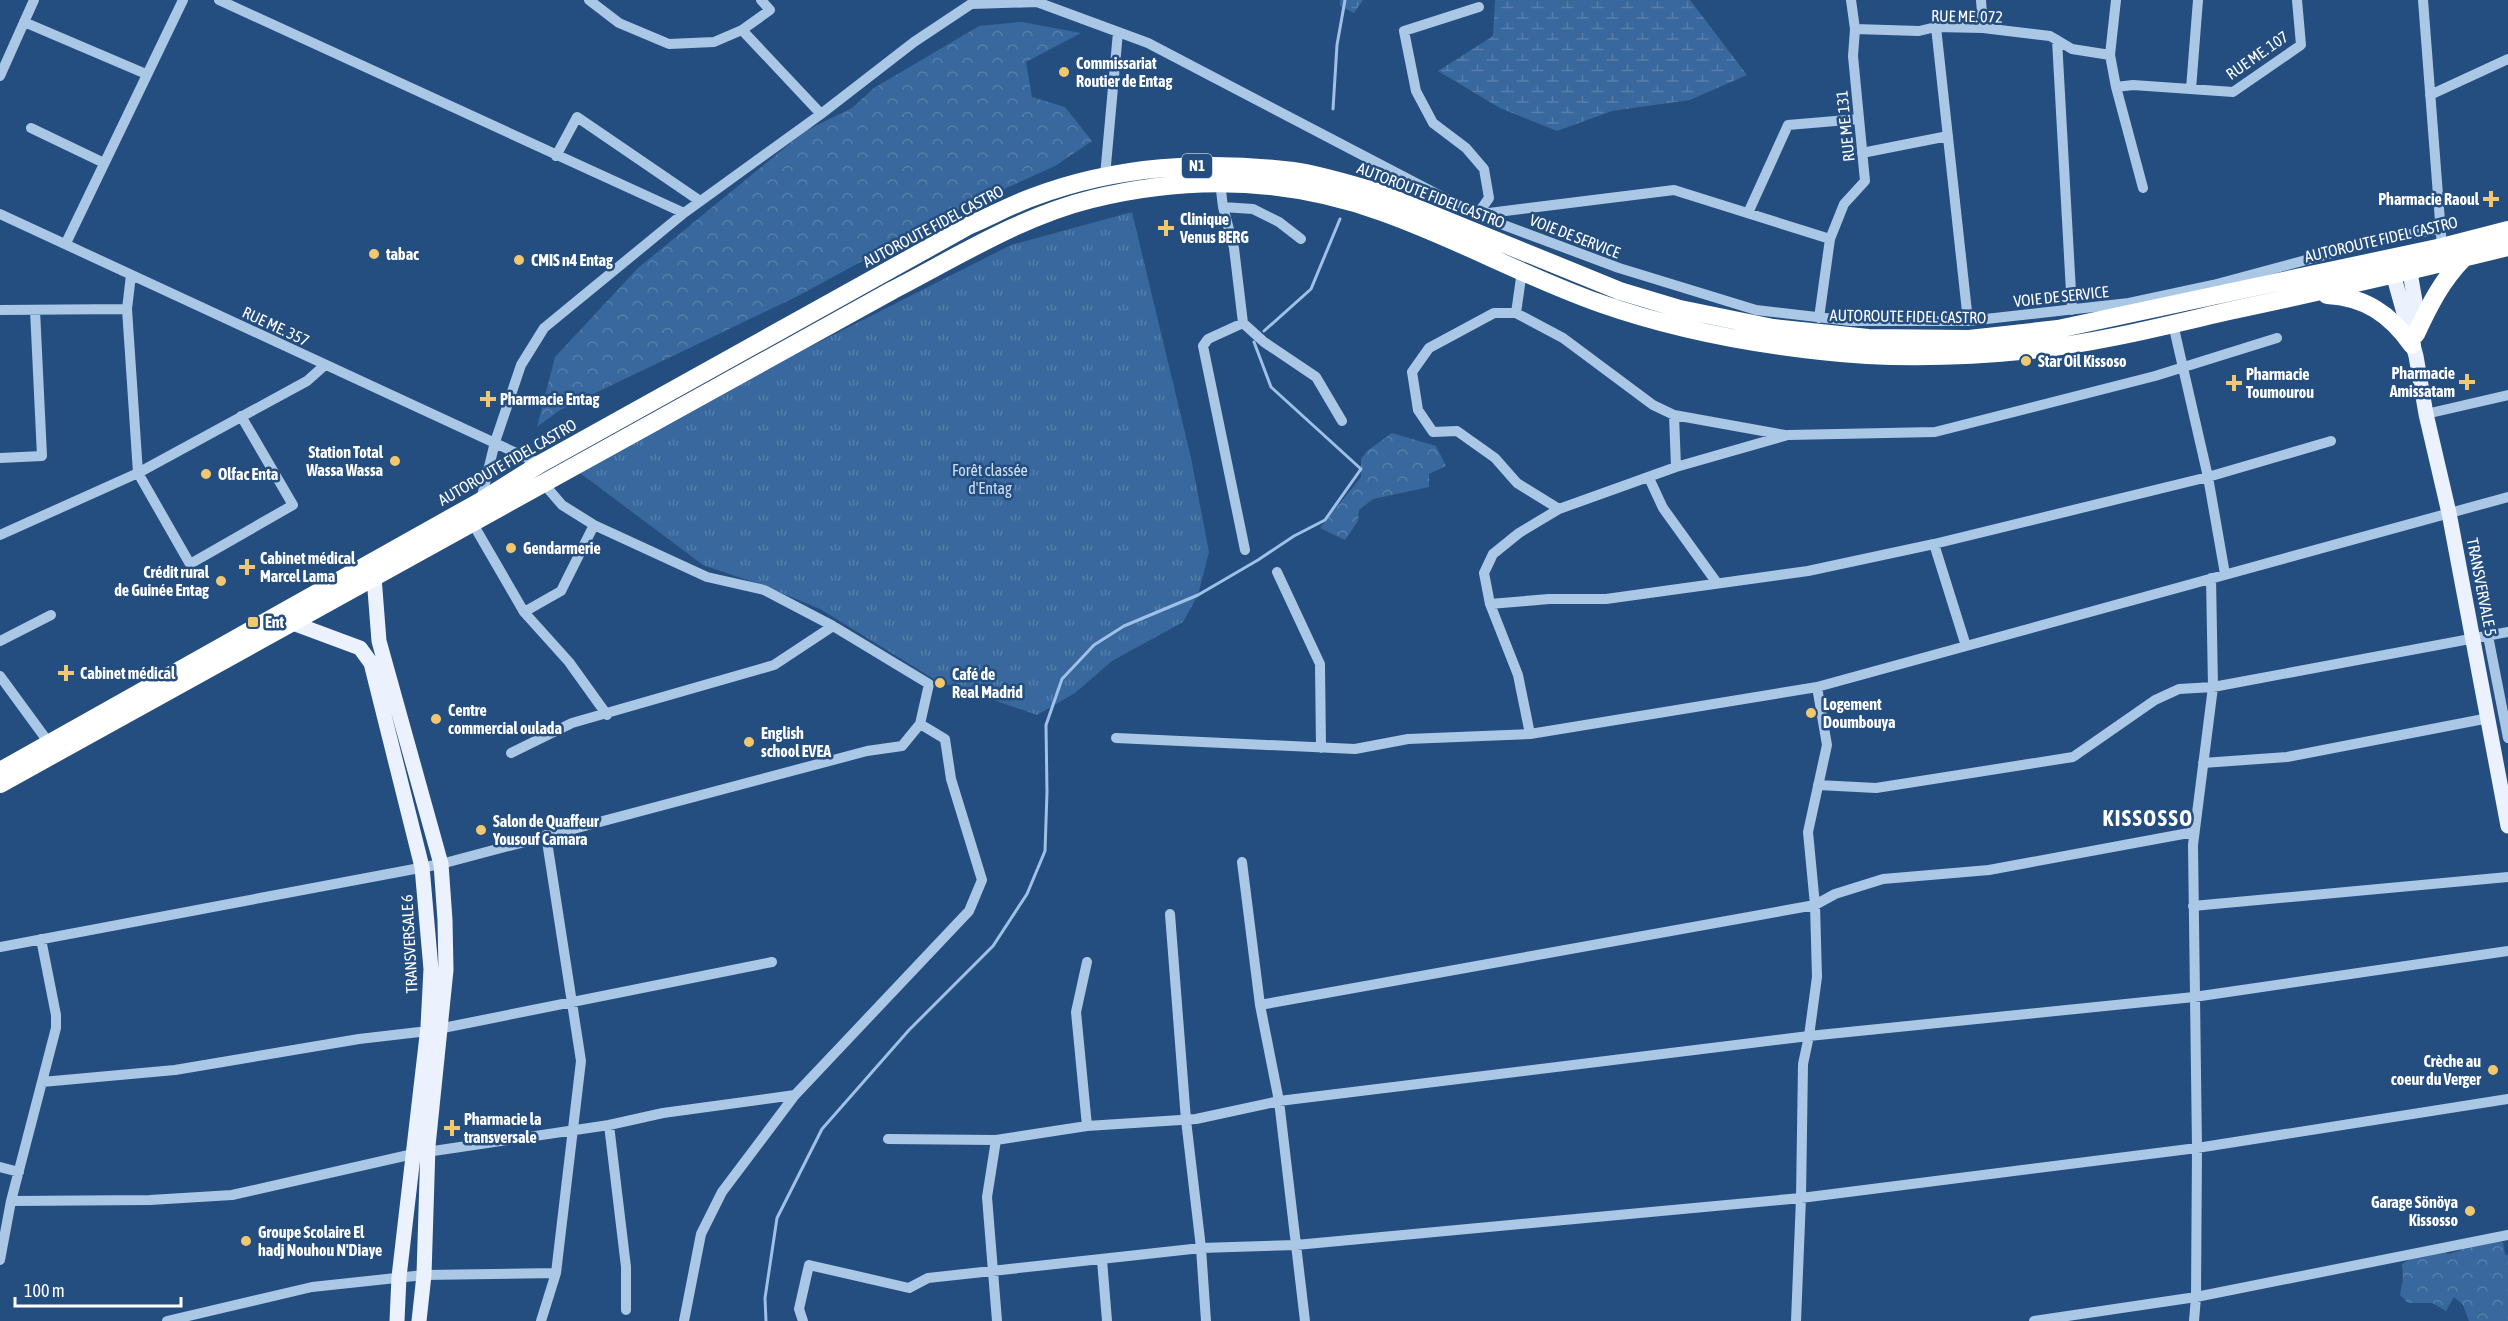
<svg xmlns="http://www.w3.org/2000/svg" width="2508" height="1321" viewBox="0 0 2508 1321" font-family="'Asap Condensed',sans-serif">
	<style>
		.grass { fill: url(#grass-tufts) }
		.forest { fill: url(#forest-crowns) }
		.wetland { fill: url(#wetland-marsh) }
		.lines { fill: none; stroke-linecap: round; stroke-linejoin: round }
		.stream { stroke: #9ec2e7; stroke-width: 3 }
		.minor { stroke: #aac7e6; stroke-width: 10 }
		.major { stroke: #ebf2fd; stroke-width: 15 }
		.highway { stroke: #fff; stroke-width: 18 }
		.poi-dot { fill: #f1c86d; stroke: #244e7f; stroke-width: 2 }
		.labels { text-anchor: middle; stroke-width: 5; stroke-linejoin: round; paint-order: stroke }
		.shield { fill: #244e7f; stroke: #bdcad9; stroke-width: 1.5 }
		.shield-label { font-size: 15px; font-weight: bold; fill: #fff }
		.street-label { font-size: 16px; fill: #fff; stroke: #244e7f }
		.poi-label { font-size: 16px; font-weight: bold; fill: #fff; stroke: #244e7f; text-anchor: start }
		.park-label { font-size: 16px; fill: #cde0f5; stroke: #244e7f }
		.district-label { font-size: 22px; font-weight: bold; letter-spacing: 1.5px; fill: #fff; stroke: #244e7f }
	</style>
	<defs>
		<pattern id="grass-tufts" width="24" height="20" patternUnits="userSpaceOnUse" patternTransform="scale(1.5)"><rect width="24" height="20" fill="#38689d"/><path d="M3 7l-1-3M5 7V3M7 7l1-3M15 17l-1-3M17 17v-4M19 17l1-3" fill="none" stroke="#567fac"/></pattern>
		<pattern id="forest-crowns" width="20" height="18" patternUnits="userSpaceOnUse" patternTransform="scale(1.5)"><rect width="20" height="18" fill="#38689d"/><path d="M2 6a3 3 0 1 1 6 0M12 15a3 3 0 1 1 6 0" fill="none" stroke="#567fac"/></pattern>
		<pattern id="wetland-marsh" width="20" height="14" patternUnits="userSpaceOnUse" patternTransform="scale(1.5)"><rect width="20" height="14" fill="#38689d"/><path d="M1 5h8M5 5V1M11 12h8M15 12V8" fill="none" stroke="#567fac"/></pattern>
	</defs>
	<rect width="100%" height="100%" fill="#244e7f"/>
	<path class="grass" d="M1132,212L1191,458L1209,552L1198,595L1183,622L1112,661L1075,693L1037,715L937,681L820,609L767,587L703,565L572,467L1011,245Z"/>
	<path class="forest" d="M1022,22L1081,33L1026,62L1032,97L1065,107L1092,141L1055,166L947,215L798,296L560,410L537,427L555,357L638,268L805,131L852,108L874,88L979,26Z
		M1392,433L1436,446L1446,466L1429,474V487L1373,499L1359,510L1358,521L1345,540L1320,528L1361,477V459L1367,451Z
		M2483,1235L2503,1242L2505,1254L2508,1255V1321H2469L2463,1305L2454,1297L2446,1311L2432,1303H2408L2400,1295L2403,1278L2402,1264L2431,1246L2449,1254L2461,1250L2469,1239Z"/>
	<path class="wetland" d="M1340,0H1363L1354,13L1340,6Z
		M1495,0H1690L1747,75L1690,100L1612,111L1557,131L1500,108L1438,71L1493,36Z"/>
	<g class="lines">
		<path class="stream" d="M1333,109L1337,45L1345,0
			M1264,331L1311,289L1340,219
			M766,1321L765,1298L777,1218L822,1129L909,1030L993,946L1027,894L1045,851L1047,792L1046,725L1062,679L1094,645L1124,626L1198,595L1258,560L1294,536L1325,520L1361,469L1271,387L1254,342"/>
		<path class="minor" d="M219,0L684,213
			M589,0L619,23L669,44L714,42L742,30L770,10L761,0
			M1981,0L1983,28
			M2116,0L2110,55L2116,87L2143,188
			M2423,0L2442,247
			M24,22L146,74
			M1936,27L1968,321
			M1855,29L1919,31L1936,27L1983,28L2050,36L2072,49L2110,55
			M742,30L821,114
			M2057,40L2072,310
			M0,76L34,0
			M2116,87L2133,85L2233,92L2301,45L2297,0
			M2191,89L2198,0
			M2430,95L2508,59
			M31,128L104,163
			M1862,153L1948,136
			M556,156L577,117L700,201
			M1105,176L1118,32
			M1220,182L1223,207L1234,248L1243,323L1208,339L1203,346L1245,550
			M1223,207L1253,209L1279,222L1301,239
			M1748,213L1788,125L1859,119
			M0,214L540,464
			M1481,214L1674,190L1830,239L1819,318
			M1477,215L1489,198L1484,169L1466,148L1433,123L1416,91L1404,31L1479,7
			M1830,239L1844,204L1865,181L1853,56L1855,29L1851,0
			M66,243L183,0
			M131,275L127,309L138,473L190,564L293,505L241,416
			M0,310L127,309
			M1516,313L1522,271
			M1243,323L1264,342L1316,377L1342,421
			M2173,324L2208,477L2225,574
			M2426,414L2508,395
			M1674,415L1676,467
			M0,458L42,456L35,310
			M1649,478L1663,508L1717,583
			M481,500L495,442L521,365L544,328L684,213L821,114L914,42L971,4L1037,2L1148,43L1477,215L1619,268L1756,310L1851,321H1968L2129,303L2213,285L2388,238L2440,229
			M1559,509L1517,483L1495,458L1457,431L1433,432L1418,410L1412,372L1429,348L1494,313H1516L1563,338L1653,405L1674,415L1785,435
			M473,524L524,612L569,662L607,715
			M0,535L138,473L307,381L325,365
			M1934,544L1966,646
			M1277,572L1320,664L1321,748
			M1490,604L1549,599H1606L1808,571L1934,544L2208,477L2331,441
			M524,612L561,591L594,525
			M2488,636L2508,738
			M0,641L51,615
			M0,676L49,743
			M1530,734L1518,675L1490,604L1484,573L1493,554L1519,533L1559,509L1676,467L1788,435L1935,432L2155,376L2277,338
			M1116,738L1355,749L1408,739L1530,734L1817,687L2508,497
			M511,753L572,723L774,665L833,626
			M2203,763L2287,757L2489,718
			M1818,785L1876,788L2073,757L2155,700L2179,689L2213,687L2508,632
			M1242,862L1260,1005L1279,1101L1305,1321
			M2193,906L2508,877
			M1170,914L1186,1120L1201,1248L1206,1321
			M0,947L441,864L867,751L902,746L920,724L929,684L833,626L764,590L707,577L594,525L562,505L544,484
			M1260,1005L1815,905L1835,894L1883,879L1989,870L2194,832
			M42,1082L175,1070L359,1039L428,1031L772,962
			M609,1125L626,1267V1310
			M1087,1126L1076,1012L1087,962
			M888,1139L996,1140L1087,1126L1196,1119L1279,1101L1809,1036L2194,997L2508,951
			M996,1140L987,1197L997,1321
			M0,1167L19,1172
			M11,1201L150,1200L232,1195L413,1154L609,1125L663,1113L795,1095L969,911L982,880L951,779L945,739L920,724
			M0,1260L11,1201L56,1028V1015L41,939
			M1102,1260L1107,1321
			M167,1321L312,1287L424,1275L556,1273
			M541,1321L556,1273L581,1061L546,835
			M684,1321L701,1234L722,1192L795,1095
			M803,1321L799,1309L809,1265L909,1288L928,1278L1201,1248L1296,1245L1801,1198L2197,1148L2508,1099
			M1796,1321L1801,1198L1803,1064L1809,1036L1817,977L1815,905L1808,832L1827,745L1817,687
			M2034,1321L2196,1297L2508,1235
			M2194,1321L2196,1297L2197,1148L2193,845L2213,687L2211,578"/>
		<path class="major" d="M2408,261L2415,301L2416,335
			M2390,263L2416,356L2426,414L2449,513L2508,826
			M374,577L379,641L441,864L445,920L446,970L428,1146L424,1275L419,1321
			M290,622L360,648L371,663L422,867L431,969L428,1027L399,1277L397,1321"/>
		<path class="highway" d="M2327,295C2365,297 2390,314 2412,345
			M2416,334C2429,306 2442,280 2464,258
			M0,771L481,501L540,464L970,225C991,216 1011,205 1033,197C1115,166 1206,160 1293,171C1321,175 1349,184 1377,192L1620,291L1680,309L1773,328L1868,338L1969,339L2058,329L2442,247L2508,230
			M0,784L893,290C957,257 1022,216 1092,199C1189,175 1287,178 1382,212C1456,238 1525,277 1599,303C1670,328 1746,343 1821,351C1890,359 1962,357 2031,350C2098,343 2164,326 2229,311C2323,291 2415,270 2508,247"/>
	</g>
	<g class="poi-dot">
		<circle cx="1064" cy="72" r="6"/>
		<path d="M2488 190h6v6h6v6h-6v6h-6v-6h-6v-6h6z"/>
		<path d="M1163 219h6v6h6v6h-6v6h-6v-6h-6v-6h6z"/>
		<circle cx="374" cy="254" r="6"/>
		<circle cx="519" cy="260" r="6"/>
		<circle cx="2026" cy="361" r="6"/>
		<path d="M2464 373h6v6h6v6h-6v6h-6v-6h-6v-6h6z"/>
		<path d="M2231 374h6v6h6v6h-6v6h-6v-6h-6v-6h6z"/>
		<path d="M485 390h6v6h6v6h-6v6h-6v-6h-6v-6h6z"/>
		<circle cx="395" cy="461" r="6"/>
		<circle cx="206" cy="474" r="6"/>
		<circle cx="511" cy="548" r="6"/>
		<path d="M244 558h6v6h6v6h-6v6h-6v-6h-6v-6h6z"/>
		<circle cx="221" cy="581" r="6"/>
		<rect x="247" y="616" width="12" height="12" rx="3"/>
		<path d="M63 664h6v6h6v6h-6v6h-6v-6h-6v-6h6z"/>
		<circle cx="940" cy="683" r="6"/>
		<circle cx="1811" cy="713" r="6"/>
		<circle cx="436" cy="719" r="6"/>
		<circle cx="749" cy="742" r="6"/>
		<circle cx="481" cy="830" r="6"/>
		<circle cx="2493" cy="1070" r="6"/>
		<path d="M449 1119h6v6h6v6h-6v6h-6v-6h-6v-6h6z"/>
		<circle cx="2470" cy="1211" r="6"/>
		<circle cx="246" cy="1241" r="6"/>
	</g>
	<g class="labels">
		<rect class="shield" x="1182" y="154" width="30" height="24" rx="4.5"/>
		<g class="shield-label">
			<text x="1197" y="171">N1</text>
		</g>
		<g class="street-label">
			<text transform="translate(1967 16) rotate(1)" y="6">RUE ME. 072</text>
			<text transform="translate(2257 55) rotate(-35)" y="6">RUE ME. 107</text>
			<text transform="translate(1845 126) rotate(-96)" y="6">RUE ME. 131</text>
			<text transform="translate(1431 195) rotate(21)" y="6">AUTOROUTE FIDEL CASTRO</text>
			<text transform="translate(933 226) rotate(-28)" y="6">AUTOROUTE FIDEL CASTRO</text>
			<text transform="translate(1575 236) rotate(21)" y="6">VOIE DE SERVICE</text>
			<text transform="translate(2381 239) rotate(-13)" y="6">AUTOROUTE FIDEL CASTRO</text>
			<text transform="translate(2061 296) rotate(-6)" y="6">VOIE DE SERVICE</text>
			<text transform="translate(1908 316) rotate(1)" y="6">AUTOROUTE FIDEL CASTRO</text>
			<text transform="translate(276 326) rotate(25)" y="6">RUE ME. 357</text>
			<text transform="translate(507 462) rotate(-30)" y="6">AUTOROUTE FIDEL CASTRO</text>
			<text transform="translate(2482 587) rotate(79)" y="6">TRANSVERVALE 5</text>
			<text transform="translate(409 944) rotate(-93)" y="6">TRANSVERSALE 6</text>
		</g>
		<g class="poi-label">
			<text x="1076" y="69">Commissariat<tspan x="1076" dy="18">Routier de Entag</tspan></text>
			<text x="2479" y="205" text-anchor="end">Pharmacie Raoul</text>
			<text x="1180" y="225">Clinique<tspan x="1180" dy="18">Venus BERG</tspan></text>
			<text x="386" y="260">tabac</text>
			<text x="531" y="266">CMIS n4 Entag</text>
			<text x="2038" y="367">Star Oil Kissoso</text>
			<text x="2455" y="379" text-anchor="end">Pharmacie<tspan x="2455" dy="18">Amissatam</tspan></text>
			<text x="2246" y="380">Pharmacie<tspan x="2246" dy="18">Toumourou</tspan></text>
			<text x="500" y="405">Pharmacie Entag</text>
			<text x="383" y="458" text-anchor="end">Station Total<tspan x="383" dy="18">Wassa Wassa</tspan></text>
			<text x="218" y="480">Olfac Enta</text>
			<text x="523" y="554">Gendarmerie</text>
			<text x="260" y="564">Cabinet médical<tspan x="260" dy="18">Marcel Lama</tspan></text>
			<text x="209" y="578" text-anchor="end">Crédit rural<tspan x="209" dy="18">de Guinée Entag</tspan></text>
			<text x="265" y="628">Ent</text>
			<text x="80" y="679">Cabinet médical</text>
			<text x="952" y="680">Café de<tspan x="952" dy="18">Real Madrid</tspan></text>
			<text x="1823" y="710">Logement<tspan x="1823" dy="18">Doumbouya</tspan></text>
			<text x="448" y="716">Centre<tspan x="448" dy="18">commercial oulada</tspan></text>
			<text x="761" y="739">English<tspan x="761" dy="18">school EVEA</tspan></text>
			<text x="493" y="827">Salon de Quaffeur<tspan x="493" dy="18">Yousouf Camara</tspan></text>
			<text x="2481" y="1067" text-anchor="end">Crèche au<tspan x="2481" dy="18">coeur du Verger</tspan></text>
			<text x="464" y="1125">Pharmacie la<tspan x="464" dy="18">transversale</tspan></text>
			<text x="2458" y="1208" text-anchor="end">Garage Sönöya<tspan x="2458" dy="18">Kissosso</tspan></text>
			<text x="258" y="1238">Groupe Scolaire El<tspan x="258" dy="18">hadj Nouhou N'Diaye</tspan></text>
		</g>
		<g class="park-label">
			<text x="990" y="476">Forêt classée<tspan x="990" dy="18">d'Entag</tspan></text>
		</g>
		<g class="district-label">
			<text x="2148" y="826">KISSOSSO</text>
		</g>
	</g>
	<path d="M15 1297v9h166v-9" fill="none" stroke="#ffffff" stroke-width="3"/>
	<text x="24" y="1297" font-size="18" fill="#ffffff" stroke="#244e7f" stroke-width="4.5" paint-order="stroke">100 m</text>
</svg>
